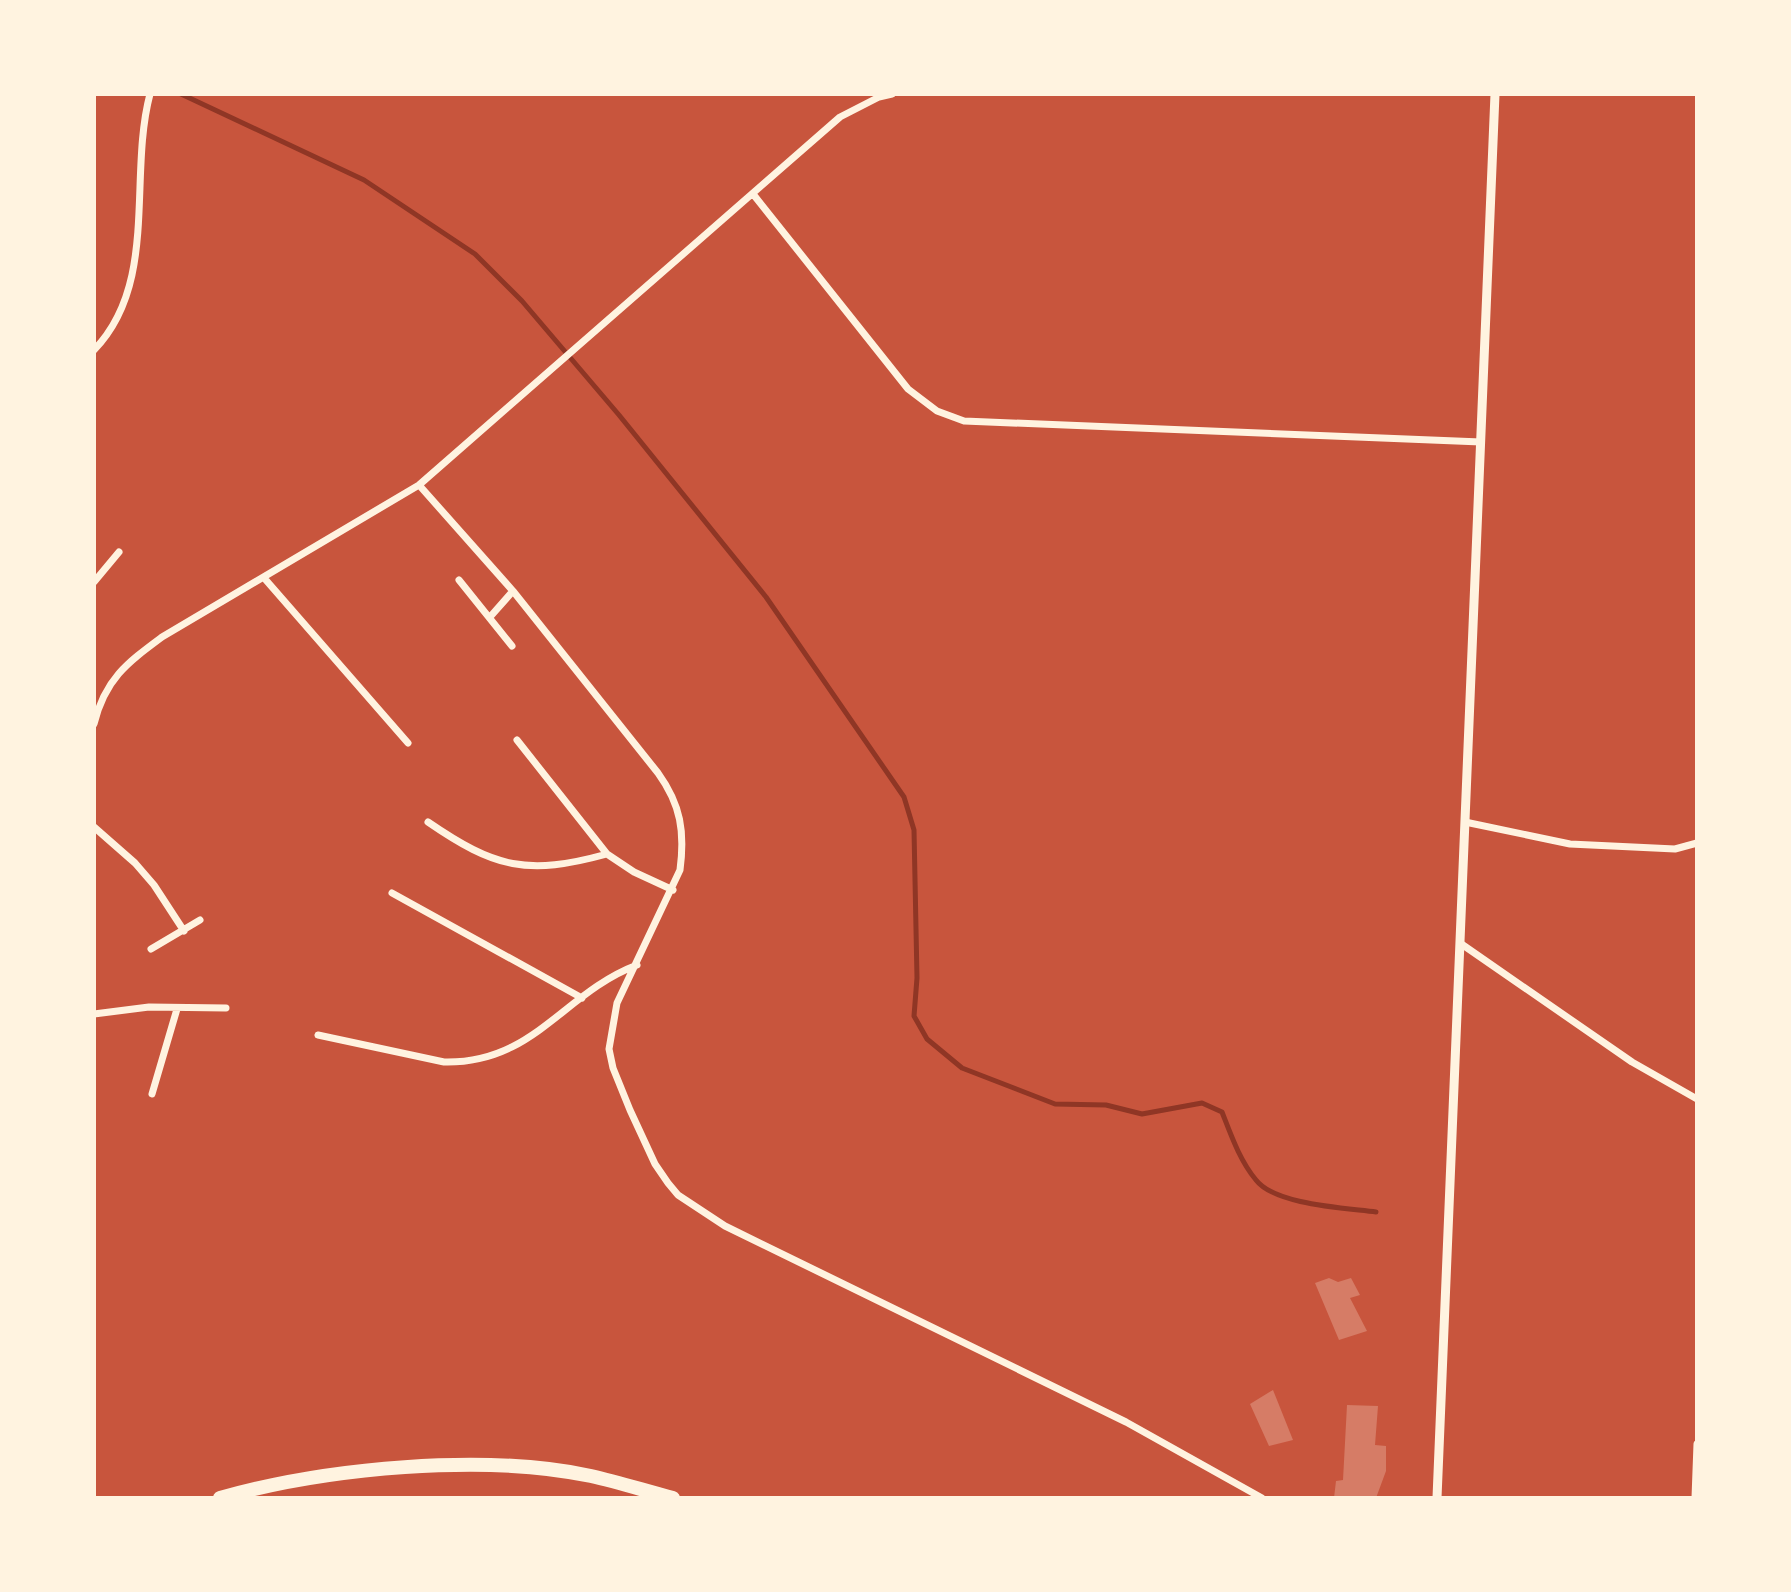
<svg xmlns="http://www.w3.org/2000/svg" width="1791" height="1592" viewBox="0 0 1791 1592" font-family="Raleway,sans-serif">
	<style>
		.lines { fill: none; stroke-linecap: round; stroke-linejoin: round }
		.stream { stroke: #8f3625; stroke-width: 5 }
		.building { fill: #d67c66 }
		.minor { stroke: #fff3e0; stroke-width: 7 }
		.tertiary { stroke: #fff3e0; stroke-width: 9 }
		.motorway { stroke: #fff3e0; stroke-width: 14 }
	</style>
	<rect width="100%" height="100%" fill="#c8553d"/>
	<g class="lines">
		<path class="stream" d="M181,94L364,180L475,254L522,301L619,415L766,597L904,797L914,830L917,978L914,1016L927,1039L962,1068L1055,1104L1106,1105L1142,1114L1202,1103L1222,1112C1231,1135 1240,1161 1256,1180C1275,1205 1346,1208 1376,1212"/>
	</g>
	<path class="building" d="M1329,1278L1338,1282L1351,1278L1360,1295L1350,1298L1367,1331L1339,1340L1315,1283Z
		M1273,1390L1293,1440L1269,1446L1250,1404Z
		M1347,1405L1378,1406L1375,1445L1386,1446V1471L1376,1498H1334L1336,1481L1343,1480Z"/>
	<g class="lines">
		<path class="minor" d="M753,194L908,389L937,411L964,421L1481,442
			M94,350C159,283 128,177 150,94
			M419,485L513,591L658,773C681,805 685,832 680,870L617,1003L609,1049L613,1068L630,1110L655,1164L668,1183L678,1195L725,1226L1126,1422L1262,1498
			M265,579L408,743
			M459,580L512,646
			M94,582L119,552
			M490,617L513,591
			M94,724C105,679 127,663 162,637L419,485L840,117L879,97L892,94
			M517,740L607,854L634,872L673,890
			M428,822C495,868 527,876 607,854
			M1465,822L1570,844L1675,849L1697,843
			M94,827L135,863L154,885L184,931
			M392,893L582,998
			M1460,943L1632,1062L1697,1099
			M151,949L200,920
			M94,1014L149,1007L226,1008
			M318,1035L444,1062C534,1064 563,993 637,965
			M152,1094L177,1009
			M1695,1498L1697,1444"/>
		<path class="tertiary" d="M1437,1498L1495,94"/>
		<path class="motorway" d="M220,1498C325,1468 484,1453 591,1476C618,1482 646,1491 673,1498"/>
	</g>
	<rect width="1791" height="1592" fill="none" stroke="#fff3e0" stroke-width="192"/>
</svg>
